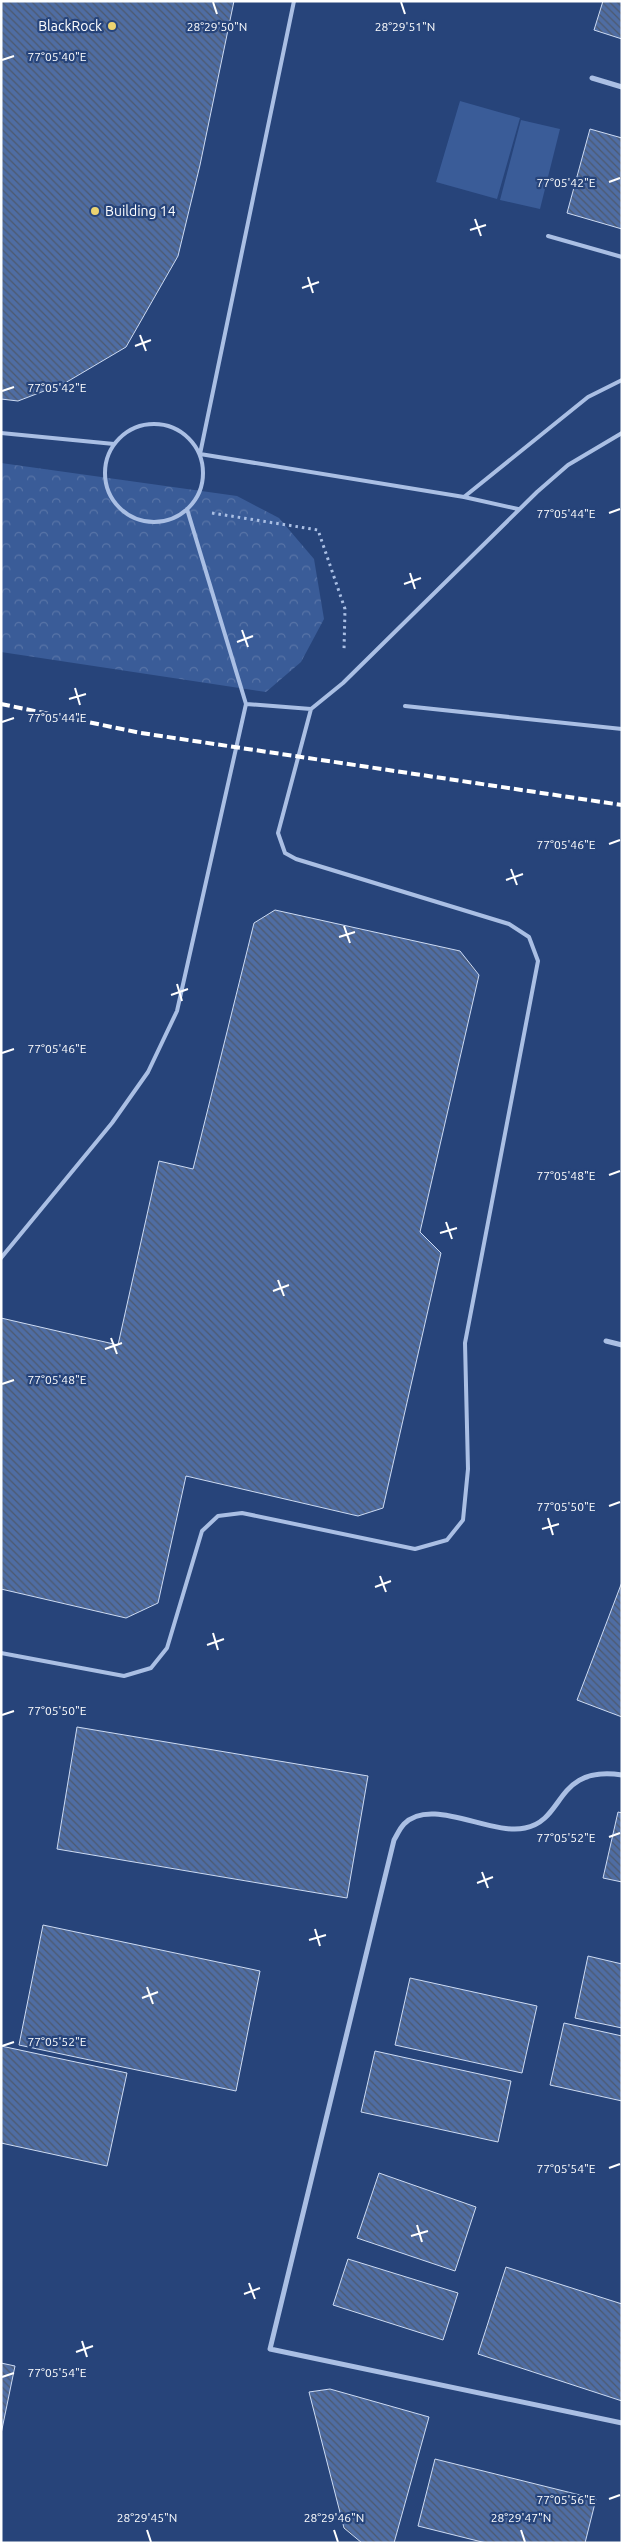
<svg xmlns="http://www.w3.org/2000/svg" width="623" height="2544" viewBox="0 0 623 2544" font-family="Ubuntu,sans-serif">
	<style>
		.park { fill: url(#park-crowns) }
		.pitch { fill: #3a5c98 }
		.building { fill: url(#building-back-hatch); stroke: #cddbf3 }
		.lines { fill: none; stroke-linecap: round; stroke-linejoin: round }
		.path { stroke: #aabfe4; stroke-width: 3; stroke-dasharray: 2.5 4; stroke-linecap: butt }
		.service { stroke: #aabfe4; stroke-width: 4 }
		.minor { stroke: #aabfe4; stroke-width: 5 }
		.rail { stroke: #fff; stroke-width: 4; stroke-dasharray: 9 4; stroke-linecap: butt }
		.ticks { fill: none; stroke: #fff; stroke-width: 2 }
		.poi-dot { fill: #ecd370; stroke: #27447a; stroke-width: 2 }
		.labels { text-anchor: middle; stroke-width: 4.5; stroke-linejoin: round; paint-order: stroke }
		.poi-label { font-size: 14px; fill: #fff; stroke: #27447a; text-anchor: end }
		.ticks-label { font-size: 12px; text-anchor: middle; fill: #fff; stroke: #27447a; stroke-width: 4.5; stroke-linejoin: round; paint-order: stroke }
	</style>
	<defs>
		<pattern id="park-crowns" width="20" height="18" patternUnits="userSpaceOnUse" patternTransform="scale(1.25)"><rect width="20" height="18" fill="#3a5c98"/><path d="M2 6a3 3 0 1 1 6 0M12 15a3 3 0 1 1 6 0" fill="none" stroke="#5874a7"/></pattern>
		<pattern id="building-back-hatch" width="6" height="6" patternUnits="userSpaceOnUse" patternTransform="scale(1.25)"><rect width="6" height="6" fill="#4f6da3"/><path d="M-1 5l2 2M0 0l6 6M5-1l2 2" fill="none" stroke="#4d596f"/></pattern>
	</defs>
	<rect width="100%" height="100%" fill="#27447a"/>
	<path class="park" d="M1,463L237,496L279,518L314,559L324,619L301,662L266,692L1,652Z"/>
	<path class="pitch" d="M460,101L520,118L497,199L436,182Z
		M521,120L560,129L540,209L500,200Z"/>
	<path class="building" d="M1,1H234L200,165L178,256L126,347L65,383L18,401L1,399Z
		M603,1H622V39L594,30Z
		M590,129L622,138V229L567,213Z
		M275,910L460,951L479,975L420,1232L441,1253L383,1508L358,1516L186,1476L158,1603L126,1618L1,1589V1318L118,1345L159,1161L193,1169L254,923Z
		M622,1582V1717L577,1700Z
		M77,1727L368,1776L347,1898L57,1849Z
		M618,1812L622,1813V1882L603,1878Z
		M43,1925L260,1971L236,2091L19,2045Z
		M588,1956L622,1964V2028L575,2018Z
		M410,1978L537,2006L522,2073L395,2045Z
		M564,2023L622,2036V2101L550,2085Z
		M1,2046L127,2073L107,2166L1,2143Z
		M375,2051L511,2081L498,2142L361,2112Z
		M379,2173L476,2207L455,2271L357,2238Z
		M348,2259L458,2293L443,2340L333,2305Z
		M506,2267L622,2304V2401L478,2354Z
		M1,2363L15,2366L1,2434Z
		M330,2389L429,2417L394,2543H362L344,2528L309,2392Z
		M435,2459L596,2499L585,2543H486L418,2526Z"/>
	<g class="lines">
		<path class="path" d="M212,513L318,530L345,609L344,650"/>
		<path class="service" d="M294,1L200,454L464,497L518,509
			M548,236L622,257
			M105 473a49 49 0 1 1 98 0a49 49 0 1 1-98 0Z
			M1,433L114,444
			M464,497L588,397L622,380
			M246,704L311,709
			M405,706L622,729
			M1,1258L112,1123L148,1072L177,1011L246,704L187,509
			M1,1653L124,1676L151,1668L167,1648L202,1531L218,1516L242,1513L415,1549L447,1540L463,1520L468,1469L465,1343L538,961L529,937L509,924L296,859L285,853L278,833L311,709L343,683L537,492L568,465L622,433"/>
		<path class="minor" d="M592,78L622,87
			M606,1341L622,1345
			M622,1775C554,1765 566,1820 525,1828C491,1836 431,1796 404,1824C400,1828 397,1835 394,1840L270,2349L622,2423"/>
		<path class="rail" d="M1,704L141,733L622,805"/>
	</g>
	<path class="ticks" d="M213,2L217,14M401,2L405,14M2,60L14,56M609,182L620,178M475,219L481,236M470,230L486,225M308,277L313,293M302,288L319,282M140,335L146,351M135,346L151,340M2,391L14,387M609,513L620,509M410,573L415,589M404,584L421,578M242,630L248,647M237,642L253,636M75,688L80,705M69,699L86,694M2,722L14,718M609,844L620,840M511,869L517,885M506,880L523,874M344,926L350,943M339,937L355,932M177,984L182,1001M171,995L188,989M2,1053L14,1049M609,1175L620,1171M446,1222L452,1239M440,1233L457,1228M278,1280L284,1296M273,1291L289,1285M111,1338L117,1354M105,1349L122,1343M2,1384L14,1380M609,1506L620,1502M548,1518L553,1535M542,1529L559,1524M380,1576L386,1592M375,1587L391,1581M213,1633L218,1650M207,1645L224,1639M2,1715L14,1711M609,1837L620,1833M482,1872L488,1888M477,1883L493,1877M315,1929L320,1946M309,1940L326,1935M147,1987L153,2004M142,1998L158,1992M2,2046L14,2042M609,2168L620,2164M417,2225L422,2242M411,2236L428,2231M249,2283L255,2299M244,2294L260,2288M82,2341L87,2357M76,2352L93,2346M2,2377L14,2373M609,2499L620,2495M147,2530L151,2542M334,2530L338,2542M521,2530L525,2542"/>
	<g class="poi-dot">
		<circle cx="112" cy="26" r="5"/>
		<circle cx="95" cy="211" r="5"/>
	</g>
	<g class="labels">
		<g class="poi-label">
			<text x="102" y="31">BlackRock</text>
			<text x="105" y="216" text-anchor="start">Building 14</text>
		</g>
	</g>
	<g class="ticks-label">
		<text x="217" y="31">28°29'50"N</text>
		<text x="405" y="31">28°29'51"N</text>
		<text x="57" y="61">77°05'40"E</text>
		<text x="566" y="187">77°05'42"E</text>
		<text x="57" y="392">77°05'42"E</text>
		<text x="566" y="518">77°05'44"E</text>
		<text x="57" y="722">77°05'44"E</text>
		<text x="566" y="849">77°05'46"E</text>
		<text x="57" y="1053">77°05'46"E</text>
		<text x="566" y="1180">77°05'48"E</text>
		<text x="57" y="1384">77°05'48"E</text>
		<text x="566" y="1511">77°05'50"E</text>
		<text x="57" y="1715">77°05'50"E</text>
		<text x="566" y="1842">77°05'52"E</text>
		<text x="57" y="2046">77°05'52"E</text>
		<text x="566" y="2173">77°05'54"E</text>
		<text x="57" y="2377">77°05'54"E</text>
		<text x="566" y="2504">77°05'56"E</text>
		<text x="147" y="2522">28°29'45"N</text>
		<text x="334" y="2522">28°29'46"N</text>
		<text x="521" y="2522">28°29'47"N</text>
	</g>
	<rect width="623" height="2544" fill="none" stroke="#ffffff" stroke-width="5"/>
</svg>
